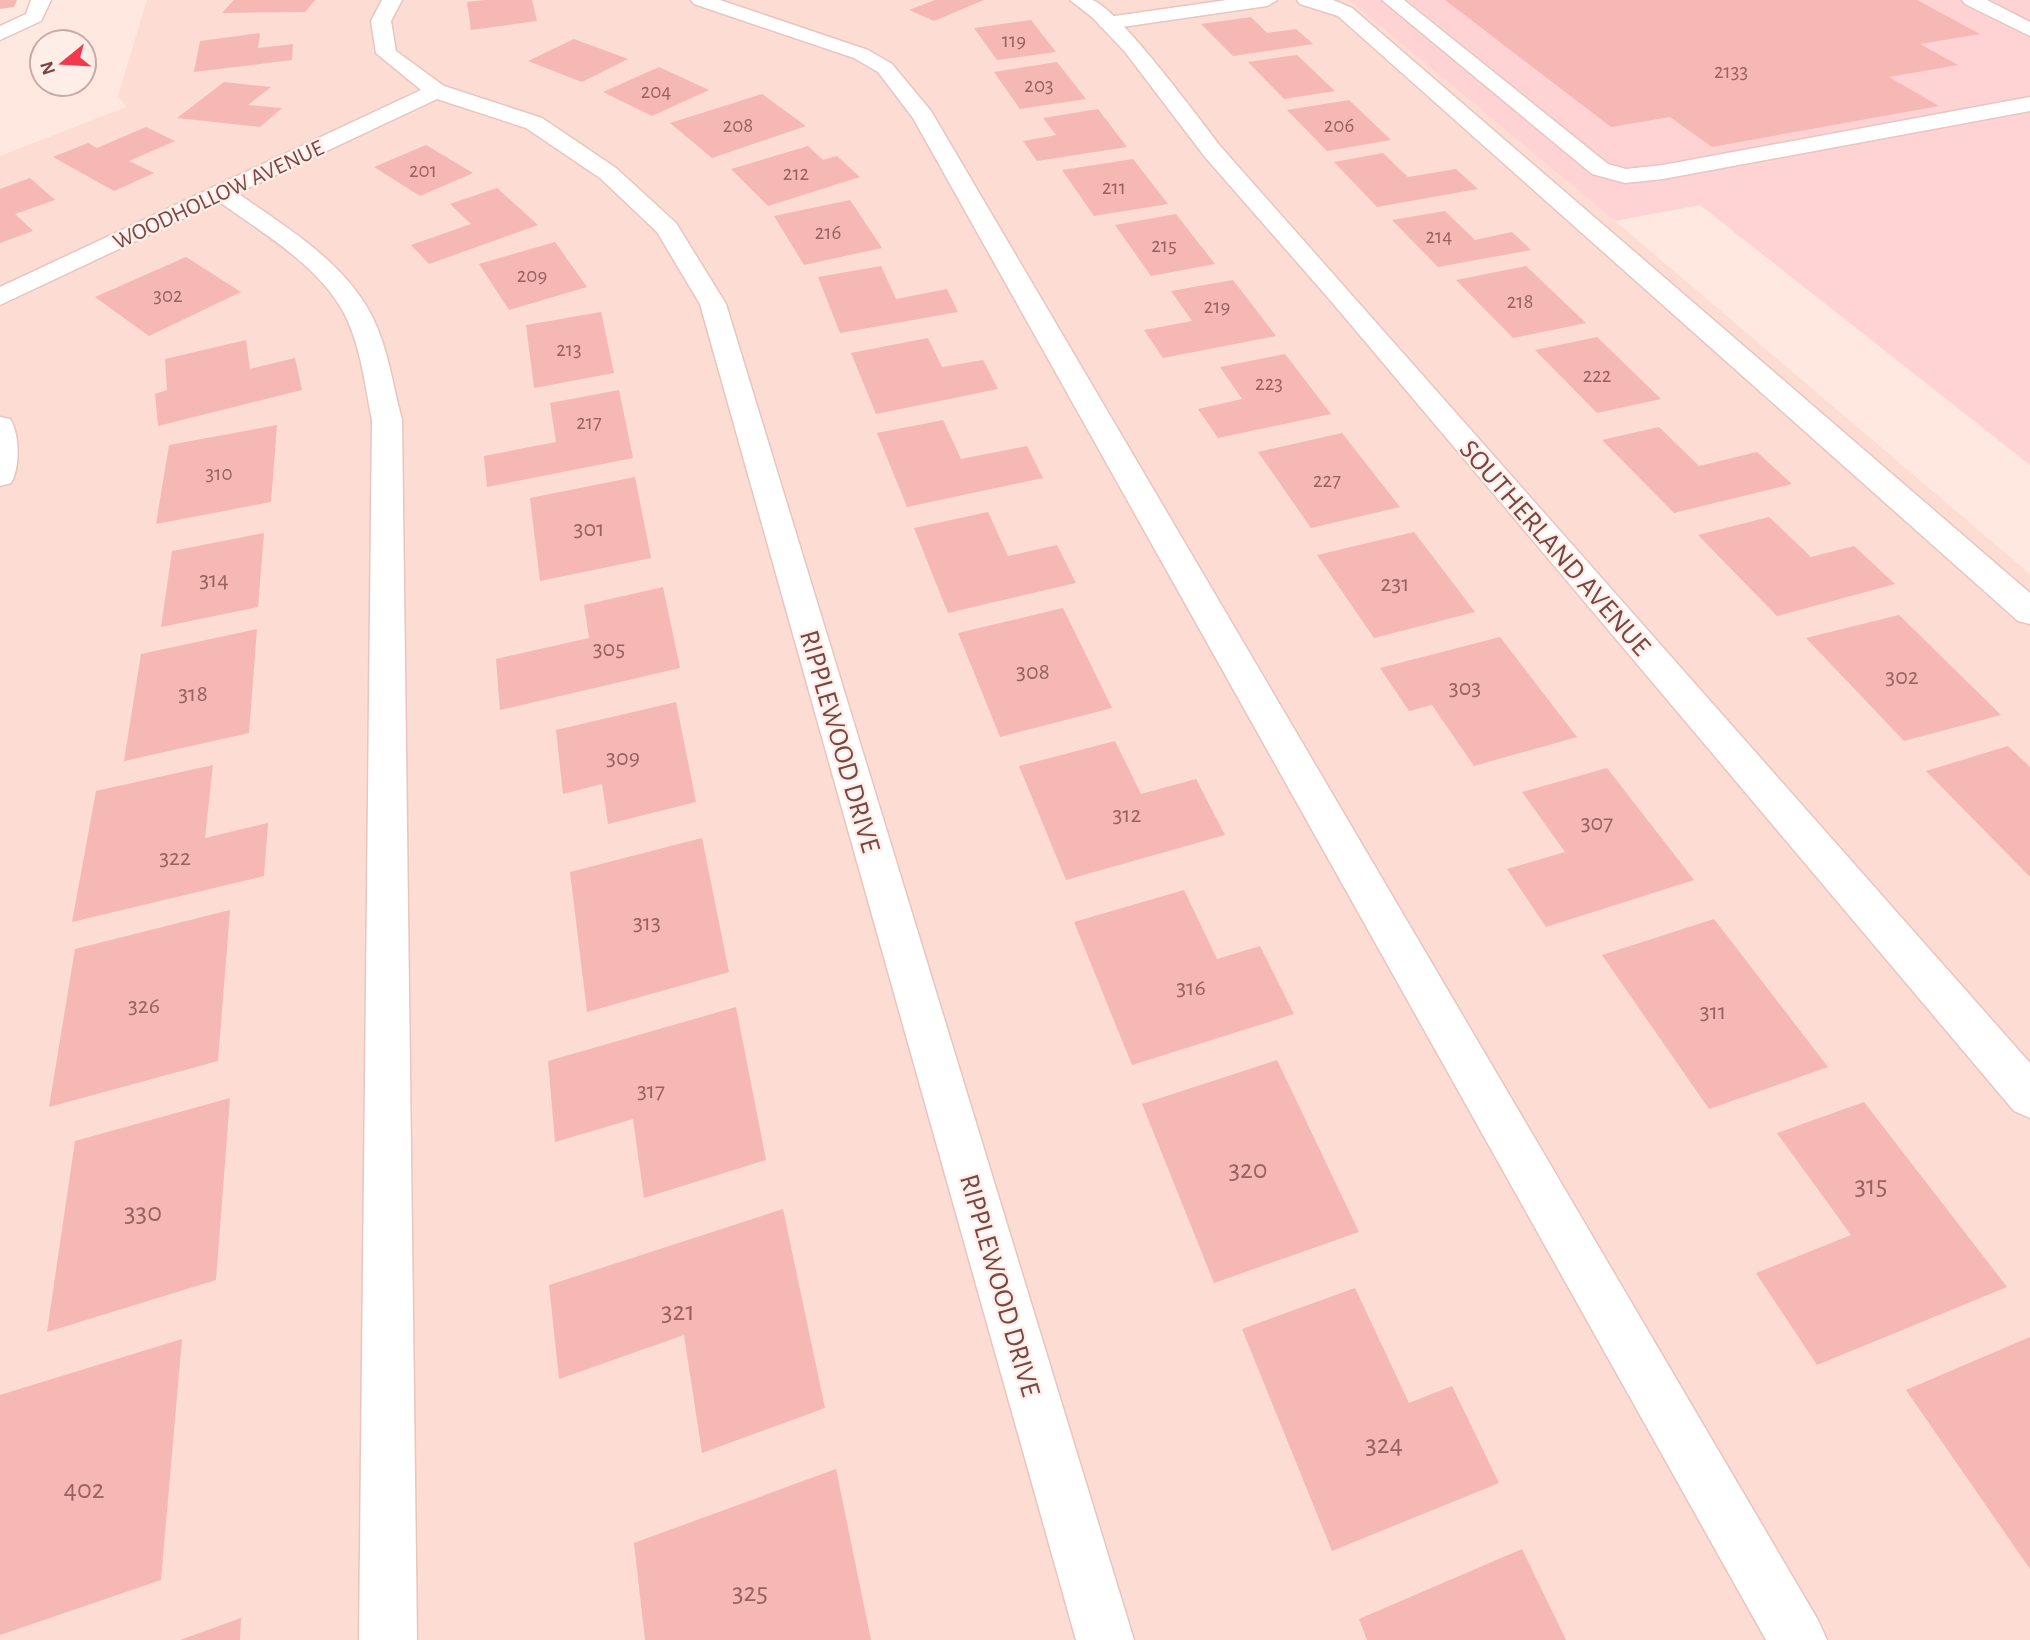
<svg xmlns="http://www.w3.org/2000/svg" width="2030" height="1640" viewBox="0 0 2030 1640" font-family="'Alegreya Sans',sans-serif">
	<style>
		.residential { fill: #fcdcd3 }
		.commercial { fill: #ffd2d4 }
		.building { fill: #f6b8b4 }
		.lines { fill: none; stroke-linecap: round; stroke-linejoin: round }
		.service-casing { stroke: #e8c5bf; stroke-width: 3 }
		.minor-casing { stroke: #e8c5bf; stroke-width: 3 }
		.service { fill: #fff; fill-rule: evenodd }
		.minor { fill: #fff; fill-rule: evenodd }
		.labels { text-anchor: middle; stroke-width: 5; stroke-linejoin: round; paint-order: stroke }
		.far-number-label { font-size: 21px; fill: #976260 }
		.far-street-label { font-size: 23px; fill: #774544; stroke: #ffeee7 }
		.number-label { font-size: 24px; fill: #976260 }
		.street-label { font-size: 28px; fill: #774544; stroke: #ffeee7 }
		.near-number-label { font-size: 28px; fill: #976260 }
	</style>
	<rect width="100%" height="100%" fill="#fee8df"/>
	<path class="residential" d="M147,0H1349L1615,221L2030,574V1640H0V156L126,107L118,96Z"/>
	<path class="commercial" d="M1349,0H2030V465L1700,205L1615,221Z"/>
	<path class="building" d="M0,0H17L14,7L0,9Z
		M234,0H315L305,12L222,13Z
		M485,0H532L537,21L471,30L467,2Z
		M935,0H984L934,21L909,10Z
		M1445,0H1917L1980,34L1920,44L1958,65L1889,77L1939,106L1712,147L1670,117L1611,127Z
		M1251,17L1267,33L1296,29L1313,44L1233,56L1201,24Z
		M1031,20L1056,52L997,60L974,28Z
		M260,33L258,48L293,44L292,60L194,72L200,41Z
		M574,39L628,59L582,82L528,61Z
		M1297,55L1335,91L1284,99L1248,62Z
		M1057,62L1086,99L1020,109L994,72Z
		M659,67L709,90L652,116L603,92Z
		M224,82L271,87L248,105L282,108L260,127L177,118Z
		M762,94L806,126L712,158L670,123Z
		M1349,100L1391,140L1327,151L1287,110Z
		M1098,109L1127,147L1037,161L1023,141L1056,135L1043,118Z
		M146,127L175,141L129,161L154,173L114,191L53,157L88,143L97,148Z
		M426,145L473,173L420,196L374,167Z
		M808,146L823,160L837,156L860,177L768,206L731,169Z
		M1383,153L1408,177L1456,169L1478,189L1377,207L1334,162Z
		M1133,159L1168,204L1094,216L1062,170Z
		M30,178L55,200L15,214L33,231L0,243V189Z
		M497,188L538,225L429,264L411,245L471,224L450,204Z
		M850,200L882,248L804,265L774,216Z
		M1445,211L1475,240L1512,232L1531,250L1438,267L1392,220Z
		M1176,214L1215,264L1151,276L1115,225Z
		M555,242L587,287L509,310L479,264Z
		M186,257L241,292L149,336L95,297Z
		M881,266L896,299L947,289L958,312L840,333L818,277Z
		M1526,266L1586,323L1513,338L1456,280Z
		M1233,280L1276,336L1163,358L1144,330L1192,321L1171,291Z
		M601,312L614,373L534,388L526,325Z
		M1597,337L1661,399L1597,413L1535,350Z
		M928,338L942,367L983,360L998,389L876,414L851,353Z
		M246,340L250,369L295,358L302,390L158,426L155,394L167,390L165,359Z
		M1285,354L1331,414L1218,438L1198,409L1242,399L1220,367Z
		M619,390L633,458L487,487L484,456L556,442L550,403Z
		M943,420L961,459L1027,446L1043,478L907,507L877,433Z
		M277,425L271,502L156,524L169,445Z
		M1659,427L1699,466L1757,452L1792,484L1674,513L1602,440Z
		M1342,433L1400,507L1311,528L1258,452Z
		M635,477L651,558L540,581L530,498Z
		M988,512L1008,556L1057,545L1076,583L948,613L914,528Z
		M1769,517L1811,557L1854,546L1895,584L1777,616L1698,535Z
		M1414,532L1475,612L1374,638L1317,555Z
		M264,533L258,607L161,627L172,551Z
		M663,587L680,668L500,710L496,659L589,638L584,605Z
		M1063,608L1112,708L1000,737L958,633Z
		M1899,615L2001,715L1904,741L1806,638Z
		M257,629L249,733L124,761L141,654Z
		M1500,637L1577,737L1474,766L1432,705L1409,711L1380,668Z
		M676,702L696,802L608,824L602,784L563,794L556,730Z
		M1115,741L1141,794L1196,779L1225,835L1066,880L1019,766Z
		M2008,746L2030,767V877L1926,771Z
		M213,765L205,838L268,823L264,876L72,922L96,791Z
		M1607,768L1694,880L1546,927L1507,869L1565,852L1522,792Z
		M702,838L729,972L587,1012L570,872Z
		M1184,890L1217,959L1260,946L1294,1014L1132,1065L1074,922Z
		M230,910L218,1061L49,1107L75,949Z
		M1714,919L1828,1067L1709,1109L1602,955Z
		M736,1007L766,1160L644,1198L633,1119L555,1142L548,1061Z
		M1277,1060L1359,1232L1214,1283L1142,1104Z
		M230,1098L216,1280L47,1332L75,1141Z
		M1864,1102L2007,1287L1817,1365L1756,1273L1851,1235L1777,1133Z
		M783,1209L825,1408L702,1453L684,1335L559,1379L549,1285Z
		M1355,1288L1409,1403L1452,1386L1499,1483L1332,1551L1242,1329Z
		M2030,1337V1569L1906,1390Z
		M182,1339L161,1580L0,1635V1395Z
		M836,1469L871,1640H645L634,1543Z
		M1522,1549L1566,1640H1367L1359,1619Z
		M241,1618L240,1640H180Z"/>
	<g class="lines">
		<defs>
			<path id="service" d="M31,0H51L41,21L0,40V26L26,14Z
				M691,0H720L868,50L892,64L931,111L1818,1620L1827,1640H1766L913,118L878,72L854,58L694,4Z
				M1227,0H1277L1267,6L1108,29L1101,27L1098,23L1101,19L1108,17Z
				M1297,0H1333L1352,8L2030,593V624L2018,621L1338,16L1300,4Z
				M1382,0H1404L1608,164L1626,169L1663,165L2030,97V111L1663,179L1625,183L1592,174Z
				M1962,0H1987L2030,22V36L1965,4Z
				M221,185L229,187C280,224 342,258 372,316C388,348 393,386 402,420L417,1640H359L372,420C365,386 361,347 345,315C318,263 258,231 213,197L209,192L213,187Z"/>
			<path id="minor" d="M382,0H402L391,21L396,51L444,86L542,118L616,168L676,223L726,304L1134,1640H1076L700,304L657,232L600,178L526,128L437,99L0,305V287L421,90L376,53L371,21Z
				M1070,0C1077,0 1086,0 1092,0C1117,7 1201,121 1221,147L2030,1063V1118L2014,1111L1330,300L1205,157L1125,52L1093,18Z
				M0,417L10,419C20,434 20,468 11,483L0,486Z"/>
		</defs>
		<use href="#service" class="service-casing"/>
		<use href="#minor" class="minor-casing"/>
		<use href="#service" class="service"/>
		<use href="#minor" class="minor"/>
	</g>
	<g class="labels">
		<g class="far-number-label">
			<text x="1014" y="47">119</text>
			<text x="1731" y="78">2133</text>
			<text x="1039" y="92">203</text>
			<text x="656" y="98">204</text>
			<text x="738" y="132">208</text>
			<text x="1339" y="132">206</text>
			<text x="423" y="177">201</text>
			<text x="796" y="180">212</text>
			<text x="1114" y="194">211</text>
			<text x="828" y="239">216</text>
			<text x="1439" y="243">214</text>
			<text x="1164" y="252">215</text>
			<text x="532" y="282">209</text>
			<text x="168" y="302">302</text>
			<text x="1520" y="308">218</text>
			<text x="1217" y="313">219</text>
			<text x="569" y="356">213</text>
			<text x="1597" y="382">222</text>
			<text x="1269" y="390">223</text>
			<text x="589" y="429">217</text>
			<text x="219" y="480">310</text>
			<text x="1327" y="487">227</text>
		</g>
		<g class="far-street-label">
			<text transform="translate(218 194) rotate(-25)" y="8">WOODHOLLOW AVENUE</text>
		</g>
		<g class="number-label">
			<text x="589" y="536">301</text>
			<text x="214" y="587">314</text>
			<text x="1395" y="591">231</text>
			<text x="609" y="656">305</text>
			<text x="1033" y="679">308</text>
			<text x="1902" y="684">302</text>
			<text x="1465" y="695">303</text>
			<text x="193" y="701">318</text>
			<text x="623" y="765">309</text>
			<text x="1127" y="822">312</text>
			<text x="1597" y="830">307</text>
			<text x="175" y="865">322</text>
			<text x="647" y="930">313</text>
			<text x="1191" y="995">316</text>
			<text x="144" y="1013">326</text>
			<text x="1713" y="1019">311</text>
			<text x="651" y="1098">317</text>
		</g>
		<g class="street-label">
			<text transform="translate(1556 547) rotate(49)" y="10">SOUTHERLAND AVENUE</text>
			<text transform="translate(841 741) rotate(74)" y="10">RIPPLEWOOD DRIVE</text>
			<text transform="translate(1001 1285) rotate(74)" y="10">RIPPLEWOOD DRIVE</text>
		</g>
		<g class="near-number-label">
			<text x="1248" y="1178">320</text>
			<text x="1871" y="1194">315</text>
			<text x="143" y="1221">330</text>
			<text x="678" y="1320">321</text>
			<text x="1384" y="1453">324</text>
			<text x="84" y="1498">402</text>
			<text x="750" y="1601">325</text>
		</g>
	</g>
	<g transform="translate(63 63) rotate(252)"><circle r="33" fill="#ffeee7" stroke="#c9aaa6" stroke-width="2"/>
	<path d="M0-5L12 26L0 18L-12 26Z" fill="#f5374d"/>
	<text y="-10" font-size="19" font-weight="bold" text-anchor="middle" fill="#774544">N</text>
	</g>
</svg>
